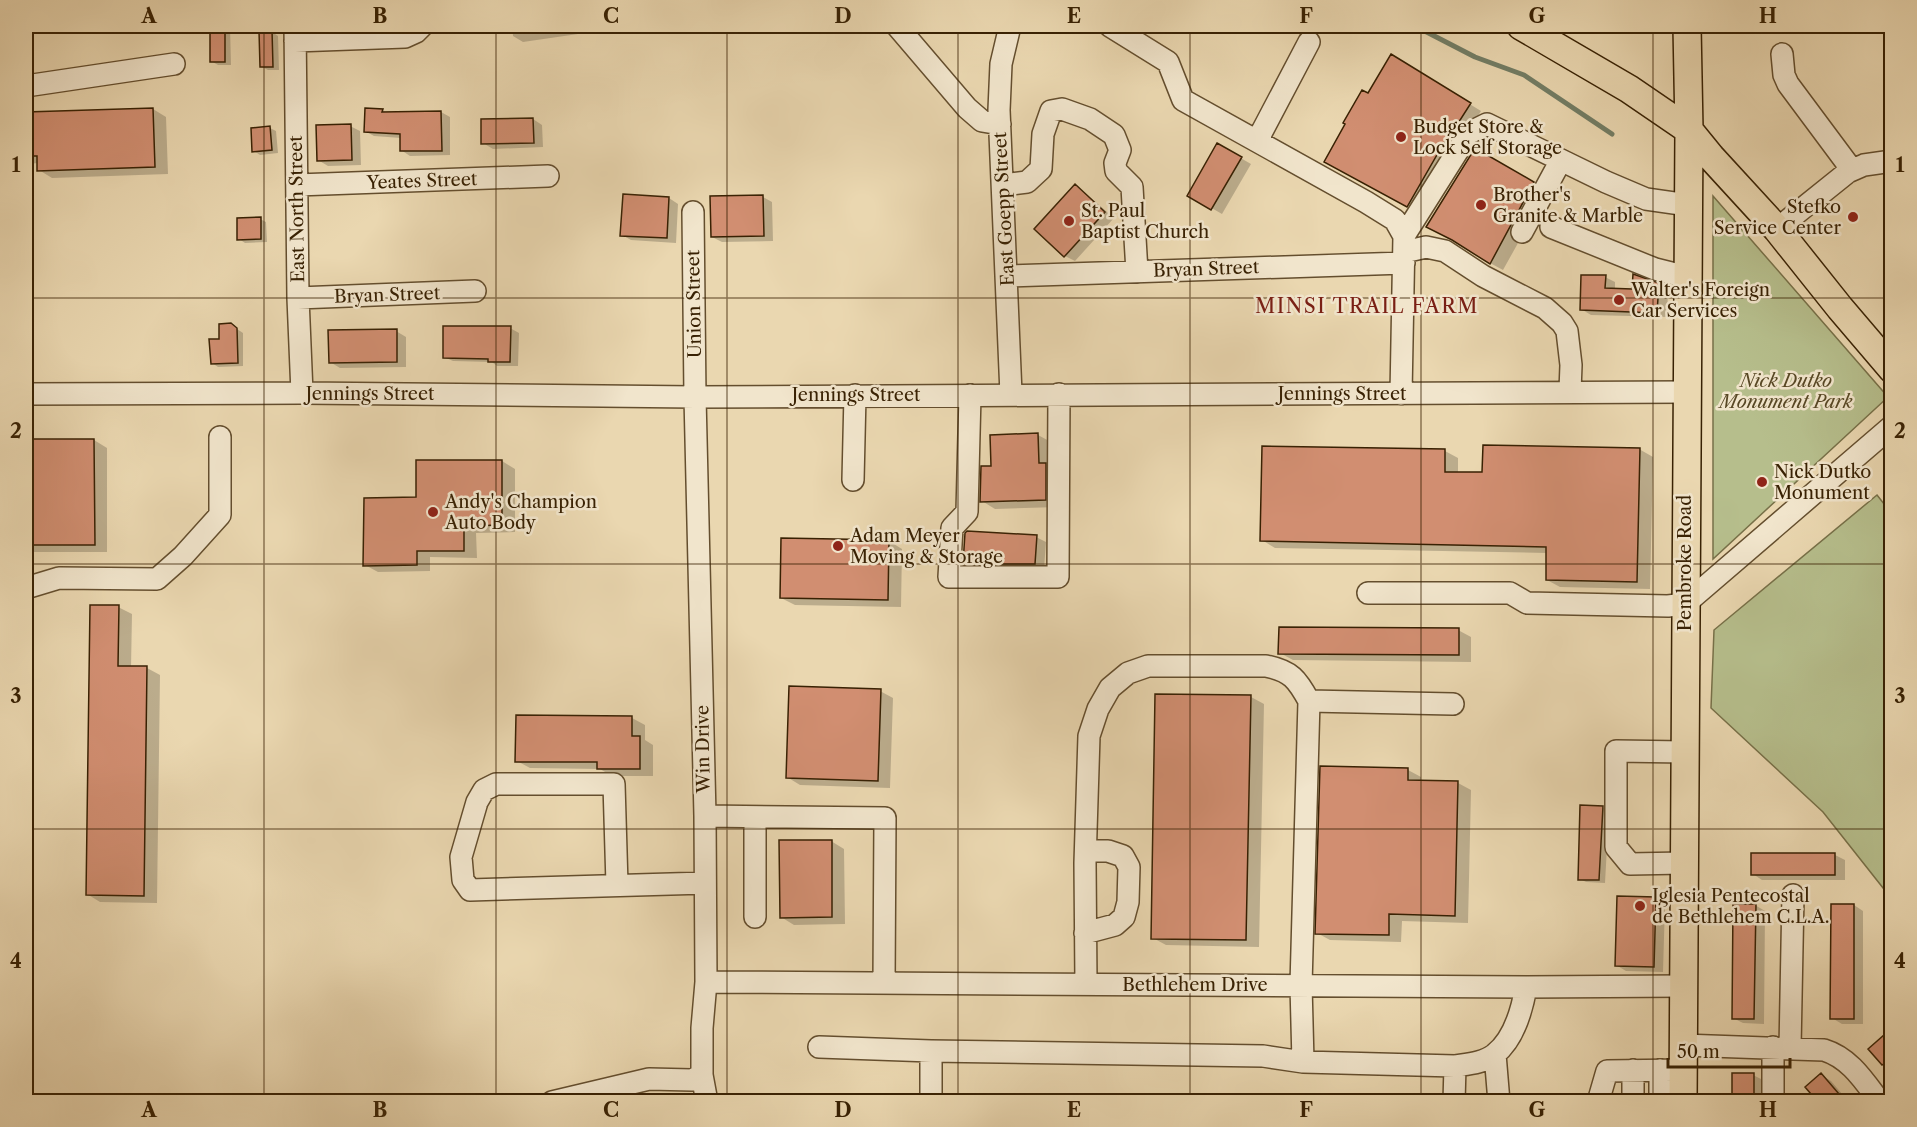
<svg xmlns="http://www.w3.org/2000/svg" width="1917" height="1127" viewBox="0 0 1917 1127" font-family="'Libre Caslon Text',serif">
	<style>
		.green { fill: #b6be8c; stroke: #777048; stroke-width: 1.5 }
		.shadow { fill: #0003 }
		.lines { fill: none; stroke-linecap: round; stroke-linejoin: round }
		.stream { stroke: #727d65; stroke-width: 5 }
		.building { fill: #d18e71; stroke: #382103; stroke-width: 1.5 }
		.minor-casing { stroke: #644e2e; stroke-width: 24 }
		.major-casing { stroke: #382103; stroke-width: 30 }
		.minor { stroke: #f1e5cc; stroke-width: 21 }
		.major { stroke: #ead7b0; stroke-width: 27 }
		.grid { fill: none; stroke: #382103; stroke-width: 1.5; stroke-opacity: 0.55 }
		.poi-dot { fill: #8f2418; stroke: #f1e5cc; stroke-width: 2 }
		.labels { text-anchor: middle; stroke-width: 5; stroke-linejoin: round; paint-order: stroke }
		.poi-label { font-size: 18px; fill: #382103; stroke: #f1e5cc; text-anchor: start }
		.street-label { font-size: 18px; fill: #382103; stroke: #f1e5cc }
		.park-label { font-size: 18px; font-style: italic; fill: #584825; stroke: #f1e5cc }
		.neighbourhood-label { font-size: 20px; letter-spacing: 1.5px; fill: #7a1f14; stroke: #f1e5cc }
		.neatline { fill: none; stroke: #382103; stroke-width: 2 }
		.grid-label { font-size: 20px; text-anchor: middle; font-weight: bold; fill: #382103 }
	</style>
	<rect width="100%" height="100%" fill="#ead7b0"/>
	<filter id="stains"><feTurbulence type="fractalNoise" baseFrequency=".00333" numOctaves="4"/><feColorMatrix values="0 0 0 0 .2 0 0 0 0 .09 0 0 0 0 .02 0 0 0 .5 -.17"/></filter>
	<radialGradient id="worn" r=".72"><stop offset=".6" stop-color="#630" stop-opacity="0"/><stop offset="1" stop-color="#630" stop-opacity=".3"/></radialGradient>
	<path class="green" d="M1713,196L1888,397L1713,559Z
		M1877,495L1892,514L1891,898L1823,812L1711,708L1714,630Z"/>
	<path class="shadow" d="M211,26H230L231,65H218L211,61Z
		M337,26H421V27H340Z
		M512,26H577L578,34L523,42L513,36Z
		M272,32L278,36L279,70H268L262,67Z
		M1391,56L1481,111L1419,212L1337,168L1347,123L1368,95Z
		M153,109L166,117L168,174L52,178L39,170V163L26,164V113Z
		M382,110L387,113L441,112L450,117V155L410,156L401,150V138L374,136L365,131Z
		M533,119L542,125L543,147L493,149L483,143Z
		M350,126L360,131L361,165L328,166L318,160Z
		M270,128L276,131L278,153L260,155L254,151Z
		M1218,145L1251,164L1222,214L1189,195Z
		M1475,150L1547,191L1503,270L1490,263Z
		M1075,186L1084,192L1114,218L1075,261L1065,256Z
		M763,197L772,202L773,241L722,242L712,237Z
		M669,198L678,204L676,243L631,240L622,235Z
		M260,219L266,222L267,242L245,243L239,239Z
		M1605,277L1615,282V290L1634,291L1658,284L1668,290L1667,317L1591,315L1581,309Z
		M231,325L243,333V366L218,367L212,363L220,341Z
		M510,328L519,333L518,366H497L492,362L453,361L444,357Z
		M396,331L406,337V367L340,368L330,362Z
		M1038,435L1051,442L1058,507L995,509L982,501L993,468Z
		M26,440H94L107,448V552H26Z
		M1639,449L1653,457L1650,589L1560,587L1547,580L1548,553L1275,548L1262,540L1445,451L1458,458V473L1483,474Z
		M502,461L515,469V532L476,533L477,558L430,557V571L378,572L365,565L417,499Z
		M1036,537L1046,542L1044,569H974L965,563Z
		M889,541L902,549L901,607L795,605L781,598Z
		M118,607L132,614L131,668H147L160,675L157,903L100,902L87,894Z
		M1458,630L1471,637V662L1293,660L1280,653Z
		M880,691L893,698L890,788L800,785L787,777Z
		M1251,697L1264,704L1259,947L1166,945L1153,938Z
		M632,718L645,725V740L653,745V776H612L600,769L530,768L517,761Z
		M1408,770L1421,777V782L1458,783L1471,790L1468,923L1402,921L1401,942L1330,940L1317,933Z
		M1602,807L1609,811L1605,883L1586,882L1580,879Z
		M831,841L844,849L845,924L794,925L781,917Z
		M1753,855H1835L1845,860V880H1762L1753,874Z
		M1655,899L1665,904L1663,972L1626,971L1616,965Z
		M1755,905L1765,911L1764,1024L1743,1023L1733,1018Z
		M1854,905L1863,911V1024H1842L1832,1018Z
		M1892,1030V1069L1883,1064L1870,1049Z
		M1733,1075H1753L1763,1080V1102H1733Z
		M1821,1075L1831,1081L1849,1102H1819L1807,1088Z"/>
	<g class="lines">
		<path class="stream" d="M26,26H27
			M1415,26L1475,57L1524,75L1612,134"/>
	</g>
	<path class="building" d="M210,26H225V62H210Z
		M272,30L273,67H260L259,31Z
		M1391,54L1471,103L1455,128L1453,127L1407,207L1324,162L1345,124L1343,123L1362,90L1368,93Z
		M153,108L155,167L37,171V156H26V112Z
		M365,108L383,109L382,112L441,111L442,151H400V134L364,132Z
		M533,118L534,143L481,144V119Z
		M351,124L352,160L317,161L316,125Z
		M270,126L272,150L252,152L251,128Z
		M1217,143L1242,157L1211,210L1187,196Z
		M1475,148L1534,182L1490,264L1452,240L1426,227Z
		M1075,184L1105,212L1064,257L1034,229Z
		M623,194L669,197L667,238L620,236Z
		M763,195L764,236L711,237L710,196Z
		M261,217V239L237,240V218Z
		M1633,274L1659,283L1657,313L1580,310L1581,275H1606L1605,288L1632,289Z
		M231,323L237,328L238,363L211,364L209,339H219V324Z
		M443,326H511L510,362H488V359L443,358Z
		M397,329V362L329,363L328,330Z
		M1038,433L1039,463H1046V500L980,502L981,466H991L990,435Z
		M26,439H94L95,545H26Z
		M1483,445L1640,448L1637,582L1546,580V547L1260,541L1262,446L1445,449V472H1482Z
		M416,460H502V525L464,526V551H417V565L363,566L364,498L416,497Z
		M967,531L1037,535L1035,564H963L965,533Z
		M781,538L889,540L888,600L780,598Z
		M90,605H119L118,666H147L144,896L86,895Z
		M1279,627L1459,628V655L1278,654Z
		M789,686L881,689L878,781L786,778Z
		M1155,694L1251,695L1246,940L1151,939Z
		M516,715L632,716V736H640V769H597V762H515Z
		M1320,766L1408,768V780L1458,781L1455,916L1389,914V935L1315,934Z
		M1580,805L1603,806L1599,880H1578Z
		M779,840H832V917L780,918Z
		M1751,853H1835V875H1751Z
		M1617,896L1656,897L1654,967L1615,966Z
		M1733,904H1756L1754,1019H1732Z
		M1831,904H1854V1019H1830Z
		M1892,1028V1058L1882,1065L1868,1049Z
		M1732,1073H1754V1101H1732Z
		M1821,1073L1845,1101H1817L1805,1087Z"/>
	<g class="lines">
		<defs>
			<path id="minor" d="M295,26L298,298L302,393
				M897,26L967,108L982,121L1000,124
				M1010,26L1001,64L999,110L1011,394
				M1110,26L1168,62L1183,100L1366,202L1395,220L1404,236L1401,394
				M295,41L405,37L416,32L422,26
				M1782,54L1784,75L1788,84L1852,170
				M26,86L174,64
				M1257,141L1309,42
				M297,185L548,176
				M1003,185L1027,182L1041,169L1043,134L1051,111L1062,109L1090,119L1114,135L1120,150L1115,163L1116,171L1132,187L1137,272
				M693,212L695,397L705,816L706,982L702,1028V1075L707,1102
				M1551,227L1655,269L1687,277
				M1777,229L1848,172L1864,165L1892,161
				M1522,232L1561,160
				M1404,236L1469,133L1487,124L1606,182L1646,199L1688,205
				M1404,252L1426,247L1445,251L1483,276L1545,308L1562,323L1567,331L1571,365L1570,391
				M1008,276L1404,263
				M298,298L475,291
				M26,394L302,393L695,397L1686,392
				M970,395L967,512L952,528L949,577H1058L1059,394
				M853,480L855,395
				M26,588L59,578L157,579L183,556L220,515V437
				M1368,593H1510L1527,603L1668,606L1685,604L1892,426
				M705,816L885,818L884,983
				M1684,863L1630,864L1616,847V751L1685,752
				M617,885L614,784H496L484,790L477,802L461,857L463,880L470,890L705,883
				M755,917V817
				M1085,933L1115,925L1124,917L1128,902L1129,867L1123,856L1108,851H1086
				M706,982L1526,987L1684,986
				M1086,984L1085,863L1089,736L1098,709L1110,688L1128,673L1148,666H1266C1291,671 1297,679 1309,701
				M1683,1045L1824,1050C1850,1058 1864,1081 1880,1102
				M819,1047L931,1051L1263,1056L1303,1062L1455,1066L1454,1102
				M1790,1048L1793,895
				M1495,1054L1499,1102
				M1303,1062L1301,985L1309,701L1453,704
				M1455,1066C1468,1064 1484,1063 1495,1054C1514,1039 1522,1010 1526,987
				M552,1102L649,1079L692,1080L702,1075
				M931,1102V1051
				M1598,1102L1607,1071L1683,1070
				M1633,1102V1070
				M1660,1102V1070
				M1773,1102V1047"/>
			<path id="major" d="M1521,26L1629,89L1689,130L1711,157L1777,229L1840,308L1892,369
				M1683,1102L1689,130L1687,26"/>
		</defs>
		<use href="#minor" class="minor-casing"/>
		<use href="#major" class="major-casing"/>
		<use href="#minor" class="minor"/>
		<use href="#major" class="major"/>
	</g>
	<path class="grid" d="M264,26V1102M496,26V1102M727,26V1102M958,26V1102M1190,26V1102M1421,26V1102M1653,26V1102M26,298H1892M26,564H1892M26,829H1892"/>
	<g class="poi-dot">
		<circle cx="1401" cy="137" r="6"/>
		<circle cx="1481" cy="205" r="6"/>
		<circle cx="1853" cy="217" r="6"/>
		<circle cx="1069" cy="221" r="6"/>
		<circle cx="1619" cy="300" r="6"/>
		<circle cx="1762" cy="482" r="6"/>
		<circle cx="433" cy="512" r="6"/>
		<circle cx="838" cy="546" r="6"/>
		<circle cx="1640" cy="906" r="6"/>
	</g>
	<g class="labels">
		<g class="poi-label">
			<text x="1413" y="133">Budget Store &amp;<tspan x="1413" dy="21">Lock Self Storage</tspan></text>
			<text x="1493" y="201">Brother's<tspan x="1493" dy="21">Granite &amp; Marble</tspan></text>
			<text x="1841" y="213" text-anchor="end">Stefko<tspan x="1841" dy="21">Service Center</tspan></text>
			<text x="1081" y="217">St. Paul<tspan x="1081" dy="21">Baptist Church</tspan></text>
			<text x="1631" y="296">Walter's Foreign<tspan x="1631" dy="21">Car Services</tspan></text>
			<text x="1774" y="478">Nick Dutko<tspan x="1774" dy="21">Monument</tspan></text>
			<text x="445" y="508">Andy's Champion<tspan x="445" dy="21">Auto Body</tspan></text>
			<text x="850" y="542">Adam Meyer<tspan x="850" dy="21">Moving &amp; Storage</tspan></text>
			<text x="1652" y="902">Iglesia Pentecostal<tspan x="1652" dy="21">de Bethlehem C.L.A.</tspan></text>
		</g>
		<g class="street-label">
			<text transform="translate(422 181) rotate(-2)" y="6">Yeates Street</text>
			<text transform="translate(297 209) rotate(-91)" y="6">East North Street</text>
			<text transform="translate(1004 209) rotate(-93)" y="6">East Goepp Street</text>
			<text transform="translate(1206 269) rotate(-2)" y="6">Bryan Street</text>
			<text transform="translate(387 295) rotate(-2)" y="6">Bryan Street</text>
			<text transform="translate(694 304) rotate(-91)" y="6">Union Street</text>
			<text x="370" y="400">Jennings Street</text>
			<text x="1342" y="400">Jennings Street</text>
			<text x="856" y="401">Jennings Street</text>
			<text transform="translate(1685 563) rotate(-90)" y="6">Pembroke Road</text>
			<text transform="translate(703 749) rotate(-91)" y="6">Win Drive</text>
			<text x="1195" y="991">Bethlehem Drive</text>
		</g>
		<g class="park-label">
			<text x="1786" y="387">Nick Dutko<tspan x="1786" dy="21">Monument Park</tspan></text>
		</g>
		<g class="neighbourhood-label">
			<text x="1367" y="313">MINSI TRAIL FARM</text>
		</g>
	</g>
	<rect width="1917" height="1127" fill="none" stroke="#ead7b0" stroke-width="66"/>
	<path d="M1668 1058v9h122v-9" fill="none" stroke="#382103" stroke-width="3"/>
	<text x="1677" y="1058" font-size="18" fill="#382103" stroke="#f1e5cc" stroke-width="4.5" paint-order="stroke">50 m</text>
	<rect x="33" y="33" width="1851" height="1061" class="neatline"/>
	<g class="grid-label">
		<text x="149" y="23">A</text>
		<text x="380" y="23">B</text>
		<text x="611" y="23">C</text>
		<text x="843" y="23">D</text>
		<text x="1074" y="23">E</text>
		<text x="1306" y="23">F</text>
		<text x="1537" y="23">G</text>
		<text x="1768" y="23">H</text>
		<text x="16" y="172">1</text>
		<text x="1900" y="172">1</text>
		<text x="16" y="438">2</text>
		<text x="1900" y="438">2</text>
		<text x="16" y="703">3</text>
		<text x="1900" y="703">3</text>
		<text x="16" y="968">4</text>
		<text x="1900" y="968">4</text>
		<text x="149" y="1117">A</text>
		<text x="380" y="1117">B</text>
		<text x="611" y="1117">C</text>
		<text x="843" y="1117">D</text>
		<text x="1074" y="1117">E</text>
		<text x="1306" y="1117">F</text>
		<text x="1537" y="1117">G</text>
		<text x="1768" y="1117">H</text>
	</g>
	<rect width="100%" height="100%" filter="url(#stains)"/>
	<rect width="100%" height="100%" fill="url(#worn)"/>
</svg>
